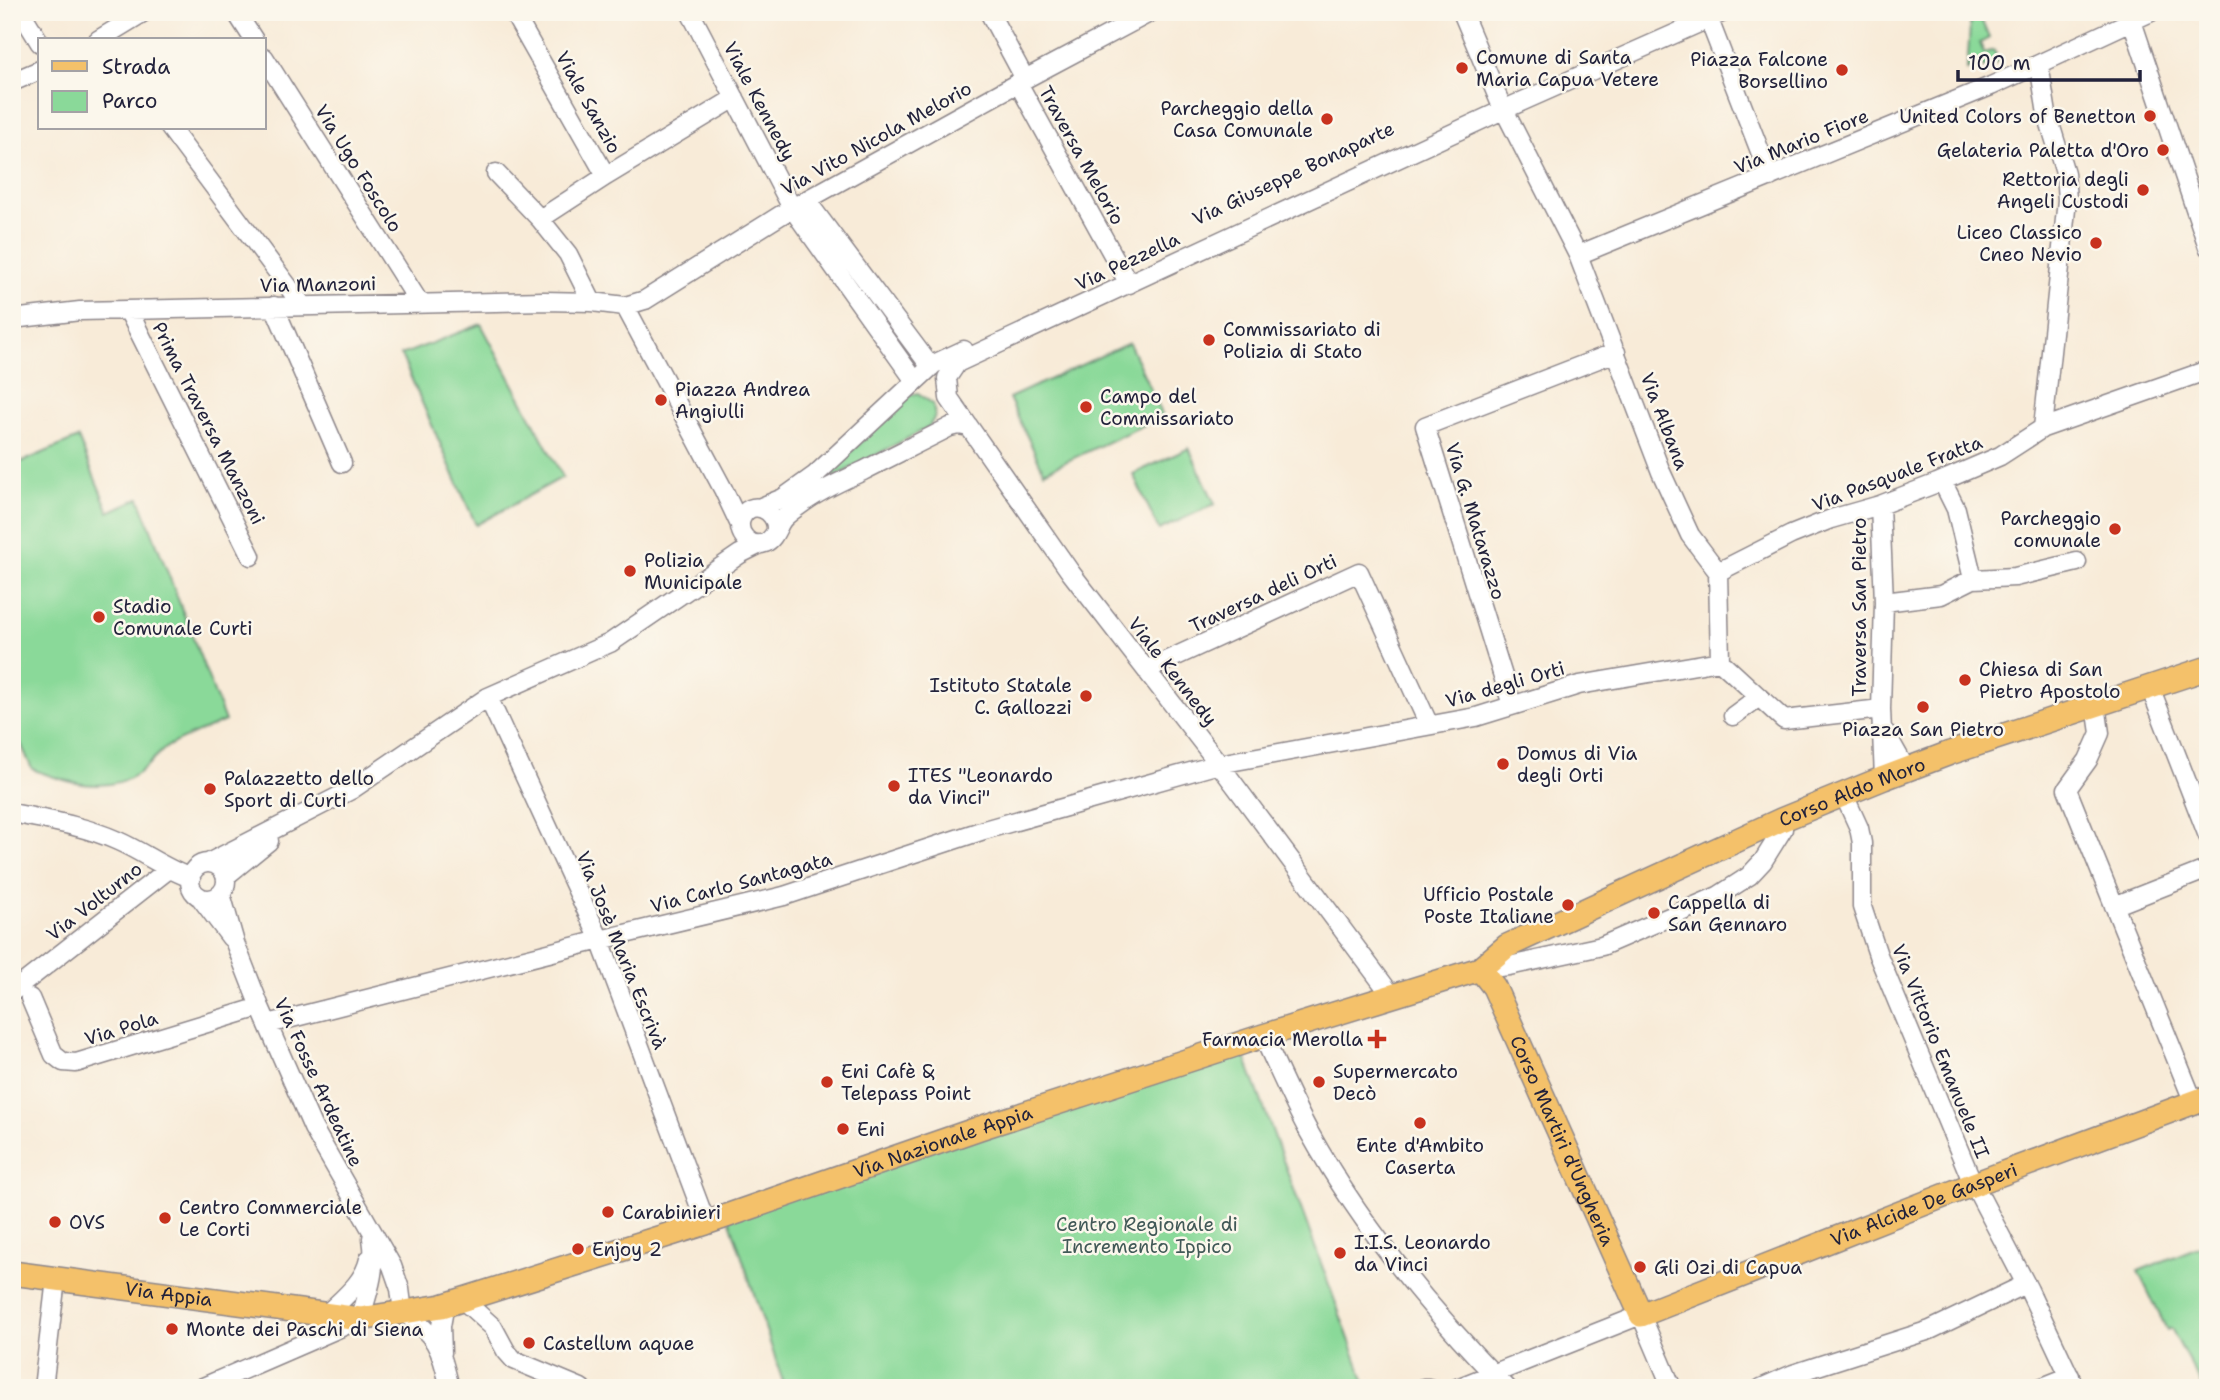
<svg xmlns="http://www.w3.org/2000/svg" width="2220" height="1400" viewBox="0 0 2220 1400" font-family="'Shantell Sans',sans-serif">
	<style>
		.green { fill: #8ad999; stroke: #567e6a; stroke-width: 2 }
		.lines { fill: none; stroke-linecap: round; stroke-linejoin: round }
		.minor-casing { stroke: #8d868a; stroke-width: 21 }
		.major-casing { stroke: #8d868a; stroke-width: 26 }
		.minor { stroke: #fff; stroke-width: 18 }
		.major { stroke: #f4c16a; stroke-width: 23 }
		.poi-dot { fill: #c8321e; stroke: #fbf7ec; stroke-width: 2.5 }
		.labels { text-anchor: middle; stroke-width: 5; stroke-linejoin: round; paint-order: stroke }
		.poi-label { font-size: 19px; fill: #22223b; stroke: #fbf7ec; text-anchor: start }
		.street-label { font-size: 19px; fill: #22223b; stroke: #fbf7ec }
		.park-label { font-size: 19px; fill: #415957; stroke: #fbf7ec }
	</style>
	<rect width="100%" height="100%" fill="#fbf7ec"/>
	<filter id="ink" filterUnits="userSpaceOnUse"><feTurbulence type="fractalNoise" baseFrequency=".0143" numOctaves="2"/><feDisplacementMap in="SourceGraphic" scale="14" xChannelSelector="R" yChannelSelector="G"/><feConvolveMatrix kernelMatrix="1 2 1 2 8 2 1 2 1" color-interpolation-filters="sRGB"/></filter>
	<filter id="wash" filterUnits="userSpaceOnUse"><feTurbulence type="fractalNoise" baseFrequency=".00686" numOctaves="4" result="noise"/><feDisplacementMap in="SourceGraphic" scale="28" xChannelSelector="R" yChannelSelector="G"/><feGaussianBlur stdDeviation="1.57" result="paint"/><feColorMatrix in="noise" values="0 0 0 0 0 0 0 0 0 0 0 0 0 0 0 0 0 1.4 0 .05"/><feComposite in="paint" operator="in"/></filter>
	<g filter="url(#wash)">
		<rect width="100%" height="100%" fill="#f8ebd8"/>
		<path class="green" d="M1971,12H1978L1989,38L1980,43L1984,53L1994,50L1999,62L1984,68L1981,64L1967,70Z
			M481,324L563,477L476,525L401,355Z
			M1129,343L1163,416L1044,472L1009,398Z
			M918,393L933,404L935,416L929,427L836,476H831L828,473L910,395Z
			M78,438L109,512L139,498L225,721C207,729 187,736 170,745C158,752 149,766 137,774C104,795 65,782 32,769L18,737L12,739V466Z
			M1189,448L1215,504L1159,530L1133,474Z
			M1240,1043L1367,1388H785L728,1215Z
			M2208,1243V1388H2203L2171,1328L2167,1330L2138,1271Z"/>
	</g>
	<g filter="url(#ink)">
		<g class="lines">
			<defs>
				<path id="minor" d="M21,12L40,43
					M236,12L254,40
					M513,12L606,176
					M690,12L792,208L915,381
					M989,12L1025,79
					M1462,12L1499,100L1578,255L1661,472L1690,535L1718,572L1720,661L1784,720L1881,709
					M1706,12L1770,177
					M2129,12L2208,247
					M98,40L144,12
					M264,57L419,302
					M12,82L40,70
					M1018,83L1129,284
					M170,128L302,305
					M496,173L540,219L568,254L592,302
					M806,200L931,367
					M540,219L606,176L735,98
					M1578,255L1991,86L2039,64
					M274,306L342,463
					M625,306L723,489L740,525
					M128,310L251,556
					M12,319L80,311L544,301L592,302L625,306L645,300L792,208L1025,79L1151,12
					M2043,428L2067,200L2065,173L2047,114L2039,64L2151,12
					M1880,505L1884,602L1881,709L1884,778
					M761,507L783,498L815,475L934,364L964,350
					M776,529C777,510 750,497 741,519C736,533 750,549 765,543C776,538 777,525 784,518C790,512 799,506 806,501C823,489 844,480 863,471C892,456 921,442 950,427L958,425L969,427
					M1718,572L1791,535L1831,519L1880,505L1937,483L2000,456L2043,428L2208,370
					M1973,579L2015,577L2077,562
					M1884,602L1941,595L1973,579L1956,509L1942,481
					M1146,670L1359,572L1429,725
					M2150,687L2208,836
					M488,697L600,940L706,1223
					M1512,705L1425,426L1616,352
					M2096,705L2100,733L2088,760L2067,789L2194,1103
					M1733,716L1759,697
					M1885,732L1907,771
					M1844,795L1859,828L1862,843V907L1878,955L1971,1179L2029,1290L2075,1388
					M12,813C47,820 85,826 118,841C143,852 165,869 191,878
					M208,863L351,790L488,697L610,643L740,554L760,544
					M190 881a18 18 0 1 1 36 0a18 18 0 1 1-36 0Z
					M226,876L269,841
					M221,894L235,943L260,1007L313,1128L392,1266L400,1289L403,1312C438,1336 440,1348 450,1388
					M200,897L231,938
					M2114,906L2208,869
					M1480,969L1509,966L1602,946L1718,896L1749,876L1763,861L1783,829L1781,820
					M12,992L169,869
					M1392,996L1219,764L1071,573L949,398L947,378L957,363L1505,109L1724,12
					M30,998L54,1055L63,1062L76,1063L260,1007
					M268,1024L600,940L784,896L984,830L1219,764L1476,717L1579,685L1720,661
					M1263,1036C1278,1068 1292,1101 1309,1132C1361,1226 1431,1311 1507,1388
					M462,1299L493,1327L506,1351L514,1360L581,1388
					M320,1321C337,1302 364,1285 369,1259
					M442,1353L441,1326L445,1304
					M43,1388L56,1279
					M201,1388L360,1319C369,1290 377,1268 372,1238
					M1423,1388H1429
					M1457,1388L1641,1315L1672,1388
					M1761,1388L1793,1374L1930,1330L2026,1284
					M2040,1388L2070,1376"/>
				<g id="major">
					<path id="s1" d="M1480,969L1494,987L1641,1315L1974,1184L2208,1097"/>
					<path id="s2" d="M12,1273L360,1319L442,1306L706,1223L980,1128L1263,1036L1480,969L1507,946L1781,820L1884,778L1950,753L2208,668"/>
				</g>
			</defs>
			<use href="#minor" class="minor-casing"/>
			<use href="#major" class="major-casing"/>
			<use href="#minor" class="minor"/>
			<use href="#major" class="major"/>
		</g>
	</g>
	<g class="poi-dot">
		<circle cx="1462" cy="68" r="7"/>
		<circle cx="1842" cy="70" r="7"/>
		<circle cx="2150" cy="116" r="7"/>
		<circle cx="1327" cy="119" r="7"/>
		<circle cx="2163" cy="150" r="7"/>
		<circle cx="2143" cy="190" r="7"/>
		<circle cx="2096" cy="243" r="7"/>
		<circle cx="1209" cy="340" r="7"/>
		<circle cx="661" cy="400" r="7"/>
		<circle cx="1086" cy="407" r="7"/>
		<circle cx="2115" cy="529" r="7"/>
		<circle cx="630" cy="571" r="7"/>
		<circle cx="99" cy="617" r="7"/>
		<circle cx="1965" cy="680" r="7"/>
		<circle cx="1086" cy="696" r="7"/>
		<circle cx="1923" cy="707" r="7"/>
		<circle cx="1503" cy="764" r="7"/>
		<circle cx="894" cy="786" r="7"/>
		<circle cx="210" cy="789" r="7"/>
		<circle cx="1568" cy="905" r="7"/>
		<circle cx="1654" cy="913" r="7"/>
		<path d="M1373.5 1028.5h7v7h7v7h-7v7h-7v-7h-7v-7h7z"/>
		<circle cx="827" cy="1082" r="7"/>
		<circle cx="1319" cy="1082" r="7"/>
		<circle cx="1420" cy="1123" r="7"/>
		<circle cx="843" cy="1129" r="7"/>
		<circle cx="608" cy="1212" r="7"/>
		<circle cx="165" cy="1218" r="7"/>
		<circle cx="55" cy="1222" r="7"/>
		<circle cx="578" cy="1249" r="7"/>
		<circle cx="1340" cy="1253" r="7"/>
		<circle cx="1640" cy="1267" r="7"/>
		<circle cx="172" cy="1329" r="7"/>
		<circle cx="529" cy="1343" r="7"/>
	</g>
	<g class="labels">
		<g class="poi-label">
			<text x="1476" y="64">Comune di Santa<tspan x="1476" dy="22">Maria Capua Vetere</tspan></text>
			<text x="1828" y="66" text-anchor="end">Piazza Falcone<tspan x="1828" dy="22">Borsellino</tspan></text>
			<text x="1313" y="115" text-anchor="end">Parcheggio della<tspan x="1313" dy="22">Casa Comunale</tspan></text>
			<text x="2136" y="123" text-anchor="end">United Colors of Benetton</text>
			<text x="2149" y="157" text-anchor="end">Gelateria Paletta d'Oro</text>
			<text x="2129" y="186" text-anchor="end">Rettoria degli<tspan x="2129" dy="22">Angeli Custodi</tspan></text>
			<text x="2082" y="239" text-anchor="end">Liceo Classico<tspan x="2082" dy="22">Cneo Nevio</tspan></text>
			<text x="1223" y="336">Commissariato di<tspan x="1223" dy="22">Polizia di Stato</tspan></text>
			<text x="675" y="396">Piazza Andrea<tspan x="675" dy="22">Angiulli</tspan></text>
			<text x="1100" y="403">Campo del<tspan x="1100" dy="22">Commissariato</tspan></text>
			<text x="2101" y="525" text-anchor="end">Parcheggio<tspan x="2101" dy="22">comunale</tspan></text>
			<text x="644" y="567">Polizia<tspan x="644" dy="22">Municipale</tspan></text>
			<text x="113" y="613">Stadio<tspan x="113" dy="22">Comunale Curti</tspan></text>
			<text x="1979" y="676">Chiesa di San<tspan x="1979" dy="22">Pietro Apostolo</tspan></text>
			<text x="1072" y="692" text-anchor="end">Istituto Statale<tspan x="1072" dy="22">C. Gallozzi</tspan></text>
			<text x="1923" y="736" text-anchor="middle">Piazza San Pietro</text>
			<text x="1517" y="760">Domus di Via<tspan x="1517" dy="22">degli Orti</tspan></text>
			<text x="908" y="782">ITES "Leonardo<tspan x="908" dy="22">da Vinci"</tspan></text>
			<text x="224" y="785">Palazzetto dello<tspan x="224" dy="22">Sport di Curti</tspan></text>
			<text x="1554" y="901" text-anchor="end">Ufficio Postale<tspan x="1554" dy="22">Poste Italiane</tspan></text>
			<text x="1668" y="909">Cappella di<tspan x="1668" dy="22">San Gennaro</tspan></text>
			<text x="1363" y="1046" text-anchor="end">Farmacia Merolla</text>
			<text x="841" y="1078">Eni Cafè &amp;<tspan x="841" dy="22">Telepass Point</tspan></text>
			<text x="1333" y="1078">Supermercato<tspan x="1333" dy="22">Decò</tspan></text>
			<text x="857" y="1136">Eni</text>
			<text x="1420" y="1152" text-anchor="middle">Ente d'Ambito<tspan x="1420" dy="22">Caserta</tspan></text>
			<text x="179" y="1214">Centro Commerciale<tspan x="179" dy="22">Le Corti</tspan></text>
			<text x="622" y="1219">Carabinieri</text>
			<text x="69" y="1229">OVS</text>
			<text x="1354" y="1249">I.I.S. Leonardo<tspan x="1354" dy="22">da Vinci</tspan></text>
			<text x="592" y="1256">Enjoy 2</text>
			<text x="1654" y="1274">Gli Ozi di Capua</text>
			<text x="186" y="1336">Monte dei Paschi di Siena</text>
			<text x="543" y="1350">Castellum aquae</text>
		</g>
		<g class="street-label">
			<text transform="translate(760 101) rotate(62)" y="7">Viale Kennedy</text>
			<text transform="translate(589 102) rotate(61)" y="7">Viale Sanzio</text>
			<text transform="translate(876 138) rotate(-29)" y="7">Via Vito Nicola Melorio</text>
			<text transform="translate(1801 141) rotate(-22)" y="7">Via Mario Fiore</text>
			<text transform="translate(1082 155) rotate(61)" y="7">Traversa Melorio</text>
			<text transform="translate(359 168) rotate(58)" y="7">Via Ugo Foscolo</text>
			<text transform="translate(1293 173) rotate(-25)" y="7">Via Giuseppe Bonaparte</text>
			<text transform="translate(1127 261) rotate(-25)" y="7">Via Pezzella</text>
			<text transform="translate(318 284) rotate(-1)" y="7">Via Manzoni</text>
			<text transform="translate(1665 421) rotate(69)" y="7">Via Albana</text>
			<text transform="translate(209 423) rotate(63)" y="7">Prima Traversa Manzoni</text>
			<text transform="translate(1897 473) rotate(-21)" y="7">Via Pasquale Fratta</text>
			<text transform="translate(1476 521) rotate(73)" y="7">Via G. Matarazzo</text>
			<text transform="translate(1263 593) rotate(-25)" y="7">Traversa deli Orti</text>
			<text transform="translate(1859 607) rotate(-90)" y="7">Traversa San Pietro</text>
			<text transform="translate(1173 671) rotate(52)" y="7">Viale Kennedy</text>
			<text transform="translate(1505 684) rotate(-16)" y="7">Via degli Orti</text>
			<text dy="7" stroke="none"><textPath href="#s2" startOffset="1939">Corso Aldo Moro</textPath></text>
			<text transform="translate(741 882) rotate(-15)" y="7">Via Carlo Santagata</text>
			<text transform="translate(94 901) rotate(-38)" y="7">Via Volturno</text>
			<text transform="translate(622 950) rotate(68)" y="7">Via Josè Maria Escrivà</text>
			<text transform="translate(121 1028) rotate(-17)" y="7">Via Pola</text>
			<text transform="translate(1941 1051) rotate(68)" y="7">Via Vittorio Emanuele II</text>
			<text transform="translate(319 1082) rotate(65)" y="7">Via Fosse Ardeatine</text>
			<text dy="7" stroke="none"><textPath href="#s1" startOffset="191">Corso Martiri d'Ungheria</textPath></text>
			<text dy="7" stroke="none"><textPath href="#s2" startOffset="961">Via Nazionale Appia</textPath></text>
			<text dy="7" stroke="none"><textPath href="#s1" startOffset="686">Via Alcide De Gasperi</textPath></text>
			<text dy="7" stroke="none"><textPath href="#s2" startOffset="158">Via Appia</textPath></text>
		</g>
		<g class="park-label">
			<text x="1147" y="1231">Centro Regionale di<tspan x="1147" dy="22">Incremento Ippico</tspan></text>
		</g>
	</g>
	<rect width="2220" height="1400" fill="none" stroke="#fbf7ec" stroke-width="42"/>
	<rect x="38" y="38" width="228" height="91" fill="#fbf7ec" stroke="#a4a2a5" stroke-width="2"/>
	<rect x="52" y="61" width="35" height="10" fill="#f4c16a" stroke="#a4a2a5" stroke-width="2"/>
	<text x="102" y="74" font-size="21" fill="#22223b">Strada</text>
	<rect x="52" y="91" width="35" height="21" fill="#8ad999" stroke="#a4a2a5" stroke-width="2"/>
	<text x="102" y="108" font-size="21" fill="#22223b">Parco</text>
	<path d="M1958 70v10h182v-10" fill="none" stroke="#22223b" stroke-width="3.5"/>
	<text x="1968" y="70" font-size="21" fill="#22223b" stroke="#fbf7ec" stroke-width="5" paint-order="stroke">100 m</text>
</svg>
